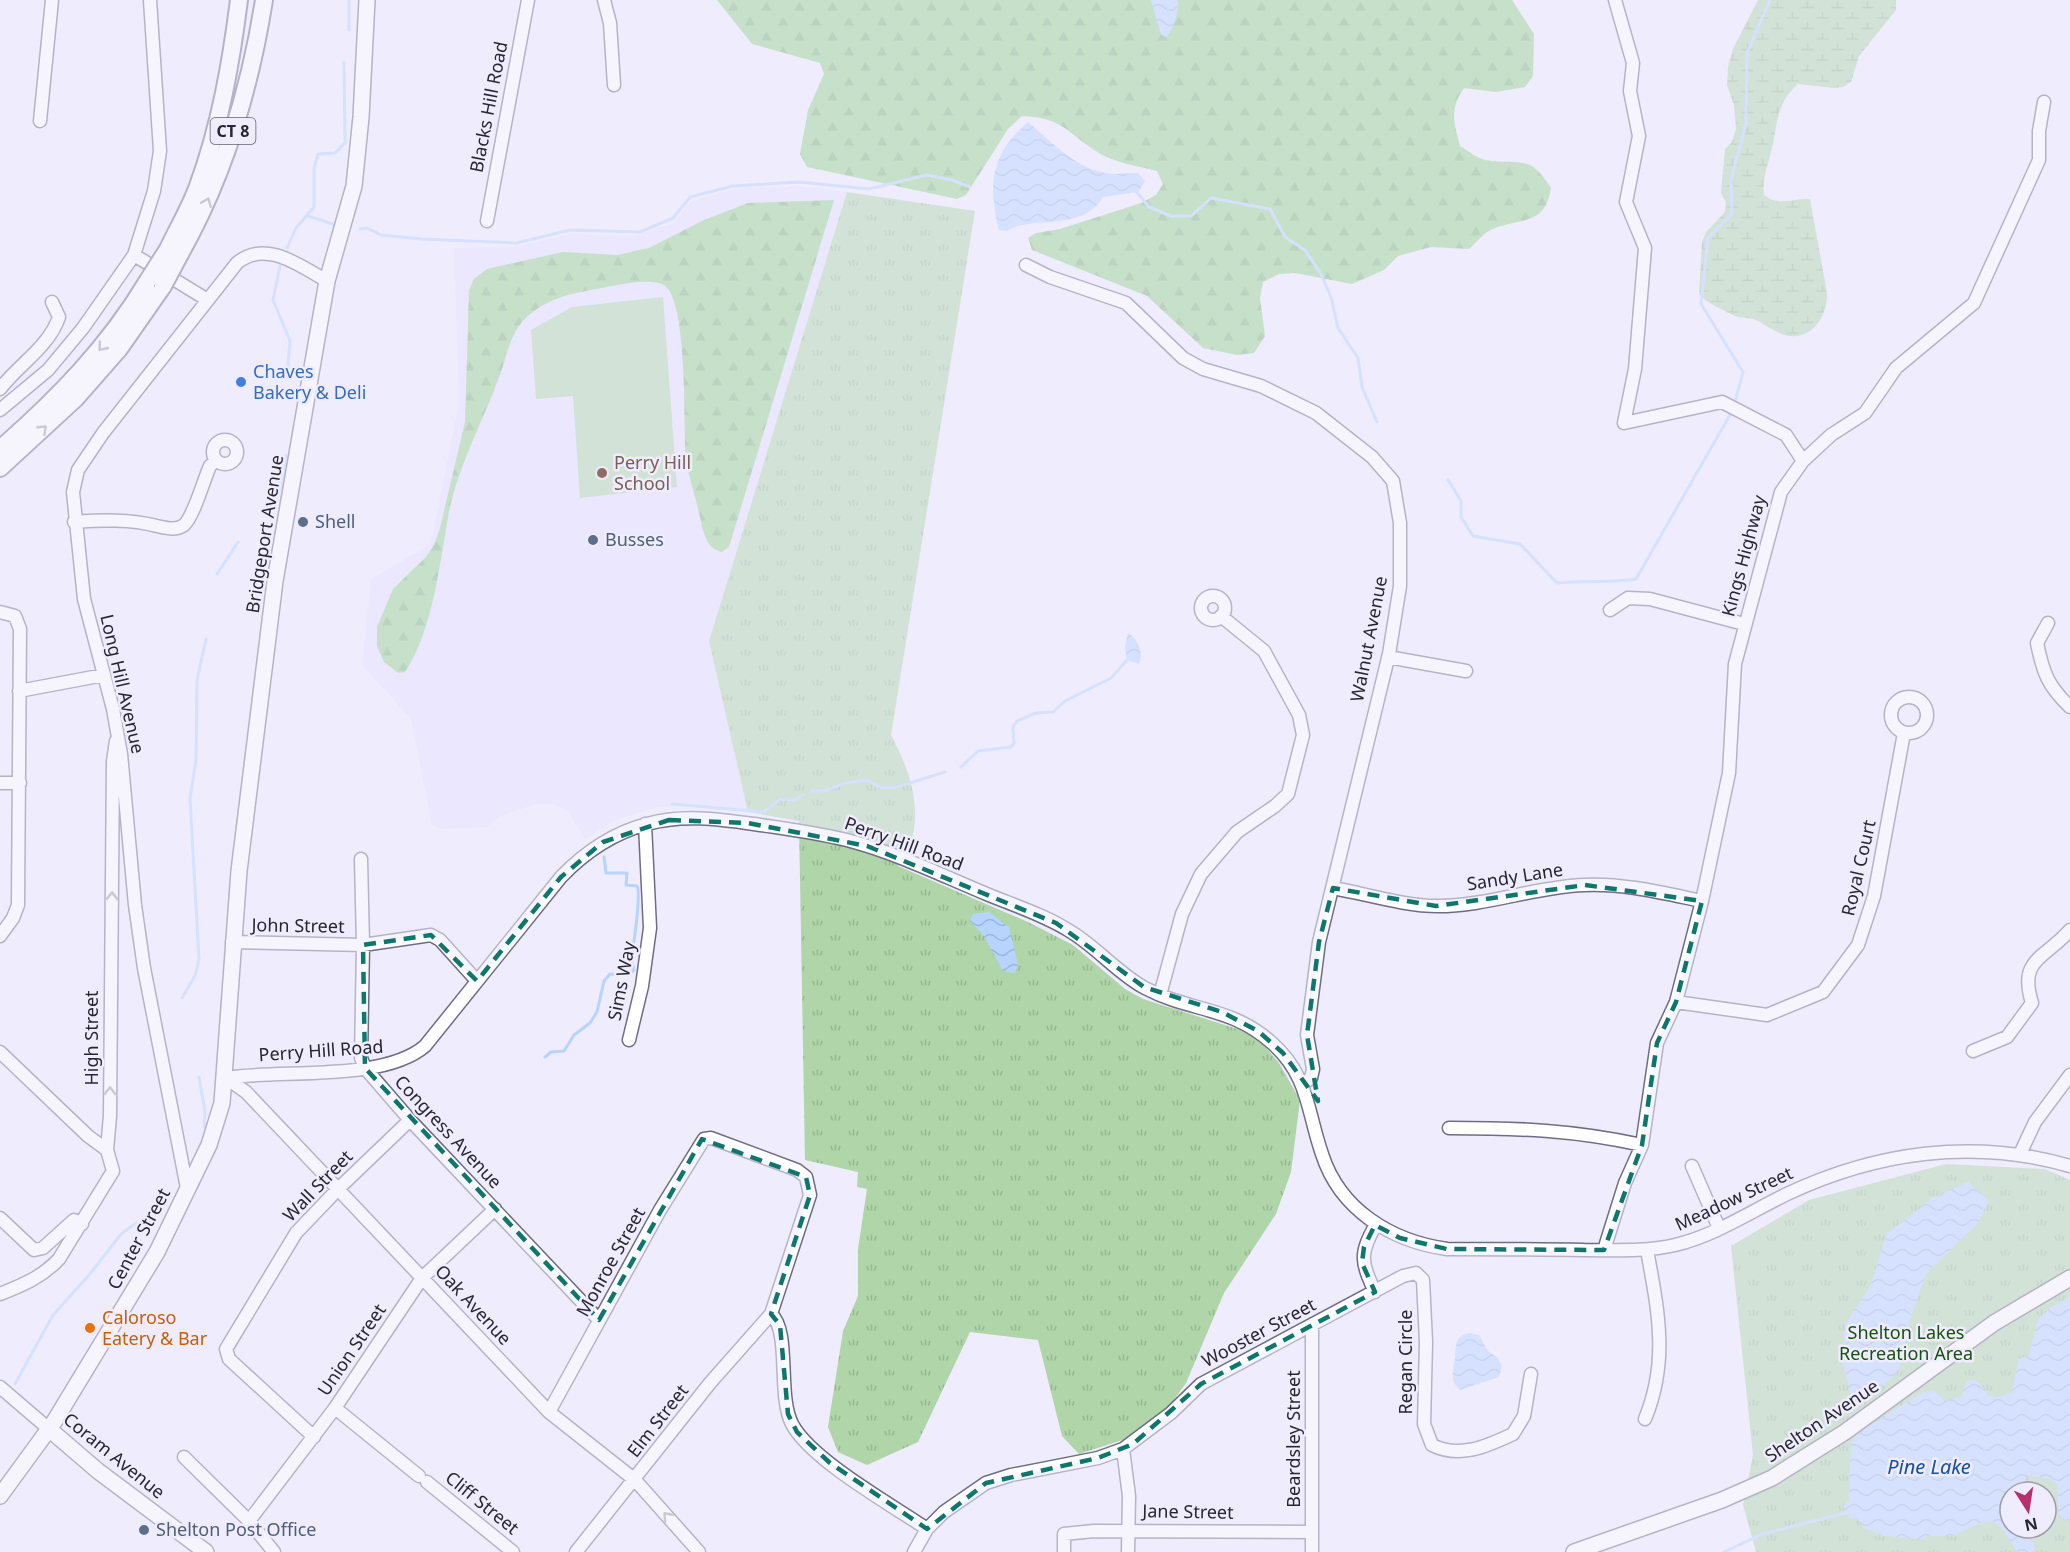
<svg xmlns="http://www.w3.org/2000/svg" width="2070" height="1552" viewBox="0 0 2070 1552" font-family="'Noto Sans',sans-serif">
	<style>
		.built { fill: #e4e1fe }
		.grass { fill: url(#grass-tufts); fill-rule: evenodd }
		.forest { fill: url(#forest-firs) }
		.wetland { fill: url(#wetland-marsh) }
		.pitch { fill: #afd5a8 }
		.water { fill: url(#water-waves) }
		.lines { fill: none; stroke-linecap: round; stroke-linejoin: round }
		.stream { stroke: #b7d3ff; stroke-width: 3 }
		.minor-casing { stroke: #6f6d86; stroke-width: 15 }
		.major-casing { stroke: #6f6d86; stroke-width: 18 }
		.highway-casing { stroke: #6f6d86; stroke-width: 20 }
		.minor { stroke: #fff; stroke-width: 12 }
		.major { stroke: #fff; stroke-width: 15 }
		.highway { stroke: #fff; stroke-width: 16 }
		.highway-bridge-casing { stroke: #6f6d86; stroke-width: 20; stroke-linecap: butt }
		.highway-bridge { stroke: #fff; stroke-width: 16 }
		.oneway { stroke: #9e9da2 }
		.marked { fill: none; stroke: #0f766e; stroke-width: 4.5; stroke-dasharray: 12 8; stroke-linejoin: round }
		.shop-dot { fill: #3f7fe0; stroke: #eeecfd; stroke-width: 2 }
		.education-dot { fill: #8d6e63; stroke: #eeecfd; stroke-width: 2 }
		.service-dot { fill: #5c6f8a; stroke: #eeecfd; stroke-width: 2 }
		.food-dot { fill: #e8710a; stroke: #eeecfd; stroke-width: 2 }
		.labels { text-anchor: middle; stroke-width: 5; stroke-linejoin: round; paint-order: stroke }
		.shield { fill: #eeecfd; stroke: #63616e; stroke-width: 1.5 }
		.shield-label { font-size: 16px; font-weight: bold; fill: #272630 }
		.street-label { font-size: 18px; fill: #272630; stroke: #eeecfd }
		.shop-label { font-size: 18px; fill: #366cbe; stroke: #eeecfd; text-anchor: start }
		.education-label { font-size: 18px; fill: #785e54; stroke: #eeecfd; text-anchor: start }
		.service-label { font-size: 18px; fill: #4e5e75; stroke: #eeecfd; text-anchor: start }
		.food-label { font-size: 18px; fill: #c56008; stroke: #eeecfd; text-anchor: start }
		.park-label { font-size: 18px; fill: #16510c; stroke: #eeecfd }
		.water-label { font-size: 20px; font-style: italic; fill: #184fa0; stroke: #eeecfd }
	</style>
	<defs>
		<pattern id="grass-tufts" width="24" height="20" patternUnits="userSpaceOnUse" patternTransform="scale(1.5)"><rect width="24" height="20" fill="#afd5a8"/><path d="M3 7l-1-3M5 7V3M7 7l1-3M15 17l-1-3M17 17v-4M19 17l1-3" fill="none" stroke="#97b791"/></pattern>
		<pattern id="forest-firs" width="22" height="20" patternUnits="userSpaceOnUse" patternTransform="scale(1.5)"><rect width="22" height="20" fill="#95d18c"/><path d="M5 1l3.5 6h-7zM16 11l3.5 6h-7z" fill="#80b379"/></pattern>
		<pattern id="wetland-marsh" width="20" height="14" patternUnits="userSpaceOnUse" patternTransform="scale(1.5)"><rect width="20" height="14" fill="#afd5a8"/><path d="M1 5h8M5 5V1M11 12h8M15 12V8" fill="none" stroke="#97b791"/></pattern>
		<pattern id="water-waves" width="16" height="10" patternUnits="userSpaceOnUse" patternTransform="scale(1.5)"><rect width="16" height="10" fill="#b7d3ff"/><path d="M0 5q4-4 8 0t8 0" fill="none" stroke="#9db5db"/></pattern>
	</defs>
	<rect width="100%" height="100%" fill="#eeecfd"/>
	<path class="built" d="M799,186L847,192L709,640L748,812L683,806L657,807L614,821L585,839L567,810L553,804H536L500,816L487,827L440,829L432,825L411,719L362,665L371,579L431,544L459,403L454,248L515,247L570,234L636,236L675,222L691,201L734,189Z"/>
	<path class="grass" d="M847,192L975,211L891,735C906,763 919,796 914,828C913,841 903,855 898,866L1028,922L1073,945L1125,989L1143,999L1247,1032L1262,1043L1279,1063L1300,1100L1291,1172L1276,1214L1224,1293L1186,1383L1164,1414L1129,1438L1079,1454L1062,1436L1038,1340L970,1332L918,1442L867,1465L838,1452L828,1427L843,1331L858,1296V1249L867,1189L857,1187L858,1172L805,1160L799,821L748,812L709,641Z
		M1946,1164L2045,1169L2070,1180V1552H1756L1743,1505L1753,1455L1731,1246L1809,1200ZM2010,1492H2046V1528H2010Z"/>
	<path class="forest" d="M717,0H1512L1534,34L1533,76L1525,87L1496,92L1464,88C1449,109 1454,123 1460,146C1468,151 1477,158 1485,160C1520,166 1528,152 1551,188C1545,225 1523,218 1495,228C1485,231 1477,242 1469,249L1431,247L1398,256L1384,270L1352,284L1295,273L1279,274L1263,282L1260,298L1265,336L1254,353L1237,355L1203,348L1147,296L1032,250L1028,238L1036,233L1060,229L1141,203L1156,195L1163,184L1157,171C1138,166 1115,163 1099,153C1066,133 1065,118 1022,116L1008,129L966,195L957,199L807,167L800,154L808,110L824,74L820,63L752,44Z
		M834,200L729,547L722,552C704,548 703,528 699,513C695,495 689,478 686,460C683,431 689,294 662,284C642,277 602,289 581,292C559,296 537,305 522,322C508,339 506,361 498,380C482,423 458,467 449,512C440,561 433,631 405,672L398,673L384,662L377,646V627L393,589L426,557L434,545L440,528L465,422L469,290L474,279L487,269L563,252L617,255L649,248L704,220L748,203Z"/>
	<path class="wetland" d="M1758,0H1896V10L1859,56L1851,82L1843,87L1834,88L1798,84C1776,103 1778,122 1772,148C1768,165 1762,178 1764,195C1778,207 1793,198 1810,199L1827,293C1828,316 1811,342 1785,335C1774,332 1766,325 1756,320C1751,318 1744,318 1738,317C1730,314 1703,301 1699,294L1702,241L1707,231L1725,212L1726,202L1721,193L1725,149L1732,142L1736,129L1734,105L1727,85L1728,67L1733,49Z"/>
	<path class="pitch" d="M663,297L677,487L580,498L573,396L536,399L531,330L572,307Z"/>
	<path class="water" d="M1151,0H1178C1179,10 1174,30 1166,37L1161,35Z
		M1028,122C1053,143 1080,173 1115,174C1122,174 1130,173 1138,173L1145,181L1138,192L1103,197C1100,201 1097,206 1094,208C1069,229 1032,216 1007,231L999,230C988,186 990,154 1028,122Z
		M1128,633C1138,638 1144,654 1139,664L1127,660L1125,646Z
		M989,912L1009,927L1018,965L1015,973L1003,971L984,936L970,921L973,914Z
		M1968,1182L1989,1201L1979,1222L1926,1274L1908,1325L1899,1371L1855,1410L1843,1364L1845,1325L1871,1285L1886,1235L1931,1199Z
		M2070,1297V1520L2067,1521L2059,1515L2057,1484L2049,1479L2028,1476L2017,1492H2010V1528H2026L2035,1547L2032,1552H2017L2003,1530L1992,1521L1983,1522L1952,1536H1929L1919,1540L1881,1535L1864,1528L1855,1518L1850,1519L1843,1506L1849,1501L1851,1444L1856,1435L1923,1392L1934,1390L1944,1401L1962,1396L1964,1387L1969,1380C1980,1380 1984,1388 1988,1396L1999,1397L2012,1392L2019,1359L2029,1355L2038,1320L2050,1308Z
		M1470,1333L1479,1335L1488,1351L1498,1358L1502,1366L1499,1377L1460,1390C1449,1380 1453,1371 1455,1359C1456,1345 1454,1336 1470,1333Z"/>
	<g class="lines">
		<path class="stream" d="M349,1V30
			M1135,190L1149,207L1171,216H1191L1211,198L1270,209L1285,237L1305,250L1321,274L1331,297L1338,328L1358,358L1362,387L1377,422
			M308,216L336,225
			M360,229L367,228L381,235L422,239L516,243L570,230L640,232L673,218L690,197L733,186L800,182L869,189L927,175L952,180L970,187
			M287,248L296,228L314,207V169L318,154L335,153L345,143L344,62
			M280,266L273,300L290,341L287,376
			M1735,402L1743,372L1701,304L1708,238L1732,214L1731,180L1746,123L1747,53L1770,0
			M1448,480L1461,501V517L1473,536L1520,544L1557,583C1584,580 1610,583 1636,579L1730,415
			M279,493L286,455
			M217,574L238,542
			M961,767L978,751L1011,747L1014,743L1013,727L1017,721L1036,713L1053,712L1065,701L1111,678L1127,660
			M811,791H825L842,784L866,780L882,788L897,787L945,772
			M672,804L763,812L781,799L795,800L803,795
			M182,998L195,976L199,960L190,798L196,761L197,680L206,639
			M545,1057L551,1052L564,1051L574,1035L590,1023L597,1012L604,981L610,974L628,975L634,970L630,956C634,951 641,892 637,886L626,885L627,873H606L604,857
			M199,1077L205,1112L204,1127
			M15,1384L53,1315L90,1274L121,1234L136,1223
			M1724,1552L1762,1534L1849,1512"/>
		<defs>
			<path id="minor" d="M604,0L610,23L614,85
				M1615,0L1633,63L1630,91L1639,136L1626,202L1645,248L1635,369L1624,423L1722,402L1786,435L1803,461
				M40,121L52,0
				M487,221L528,0
				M134,255L206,299
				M1026,265L1050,277L1126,303L1183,358L1203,369L1261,386L1316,413L1372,457L1393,481L1400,523V586L1389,654L1319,942L1307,1035L1313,1069L1311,1078L1303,1084
				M0,389C18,365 49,347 59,317L52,302
				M0,410L48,370L83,328L134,255L154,191L160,151L150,0
				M213 452a12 12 0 1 1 24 0a12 12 0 1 1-24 0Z
				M74,522C102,520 130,519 157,526C166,528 176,531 184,525C194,516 204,479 210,466L216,460
				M1201 608a12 12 0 1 1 24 0a12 12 0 1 1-24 0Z
				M1610,610L1628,598L1650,599L1744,624
				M0,612L15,616L20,629L18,905L13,918L0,936
				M2048,623L2037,643C2043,673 2048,686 2070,707
				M1388,657L1466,671
				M19,691L104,675
				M1891 715a18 18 0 1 1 36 0a18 18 0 1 1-36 0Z
				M0,783H20
				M361,859L363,945L361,1058L365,1068L410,1120L599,1320
				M1333,888C1367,894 1404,906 1438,906C1487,906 1534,887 1584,885C1623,883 1663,893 1702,901
				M232,942L363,945L431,935L440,940L477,981
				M1160,995L1182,914L1201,874L1237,832L1275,806L1288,794L1303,735L1299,715L1264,651L1221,616
				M1676,1002L1767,1015L1823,992L1858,945L1874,896L1904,733
				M629,1040L642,986L650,928L645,824
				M1973,1051L2007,1037L2032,1003C2018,958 2045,959 2070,930
				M0,1052L88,1136L107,1150
				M226,1078C281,1069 383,1082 425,1046L561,877C585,852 613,833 647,824C682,814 718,819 754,824C787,829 821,833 854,842C901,855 945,877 989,895C1016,906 1044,915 1068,930C1096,946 1117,973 1145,988C1190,1012 1231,1006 1272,1043C1309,1076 1307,1111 1322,1154C1340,1210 1391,1241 1447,1249C1493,1249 1539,1249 1584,1250C1614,1250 1645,1252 1675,1245C1714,1236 1750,1212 1787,1194C1876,1152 1974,1138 2070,1166
				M226,1078L246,1092L549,1412L635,1480L699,1552
				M1449,1128C1518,1128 1574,1130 1642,1145
				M2020,1154L2035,1122L2070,1075
				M1692,1166L1719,1228
				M187,1188L144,968L135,905L121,754L113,709L84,599L73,492L78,470L103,433L237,263C266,239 300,266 327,281
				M0,1218L34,1250L43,1248L74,1220L82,1224
				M1604,1250L1625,1183L1642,1145L1657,1043L1676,1002L1702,901L1729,773L1735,664L1781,492L1803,461L1831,435L1865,413L1896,368L1974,303L2039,160V131L2044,102
				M1375,1292C1361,1261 1359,1255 1376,1224
				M0,1294C23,1285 42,1277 59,1259L113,1171L107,1150L110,1116L113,761L116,741
				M771,1314C791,1331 777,1395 792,1424C811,1460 892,1505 927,1529
				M0,1387L49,1429
				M335,1408L419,1476
				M549,1412L660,1210L704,1139L711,1138L797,1170L806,1177L810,1195L771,1314L710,1383L576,1552
				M1645,1419C1669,1361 1658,1310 1647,1250
				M314,1437L229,1359L226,1349L296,1233L338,1189L410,1120
				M1123,1449L1129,1496L1128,1552
				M184,1457L249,1521L274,1552
				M427,1482L513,1552
				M249,1521L335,1408L422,1278L495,1209
				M914,1552L927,1529L944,1512L986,1483L1011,1475L1098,1458L1123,1449L1171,1413L1201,1384L1403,1276L1416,1273L1423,1280L1426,1342L1424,1424L1432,1445C1460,1459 1487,1446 1513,1434L1524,1416L1531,1374
				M1064,1552V1534L1094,1531L1312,1532
				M1312,1552V1326"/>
			<path id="major" d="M49,1429L98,1471L206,1552
				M0,1496L54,1422L157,1252L209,1145L222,1103L239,871L275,581L327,281L354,186L361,117L367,0
				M1574,1552L1722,1500L1772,1478L1845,1432L1994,1323L2070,1278"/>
			<path id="highway" d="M168,249C178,228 190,208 198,186C220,126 231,63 239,0
				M180,254C224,176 250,89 264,0
				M0,449C57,399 108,347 147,282
				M0,468L76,398L119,349L163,286"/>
		</defs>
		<use href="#minor" class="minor-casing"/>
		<use href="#major" class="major-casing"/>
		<use href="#highway" class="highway-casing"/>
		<use href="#minor" class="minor"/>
		<use href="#major" class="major"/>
		<use href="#highway" class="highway"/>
		<defs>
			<path id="highway-bridge" d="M147,282L168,249
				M163,286L180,254"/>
		</defs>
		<use href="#highway-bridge" class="highway-bridge-casing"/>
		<use href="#highway-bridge" class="highway-bridge"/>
	</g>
	<defs><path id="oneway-chevron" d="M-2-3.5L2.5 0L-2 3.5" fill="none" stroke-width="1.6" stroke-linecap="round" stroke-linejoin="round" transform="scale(1.5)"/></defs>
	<g class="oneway">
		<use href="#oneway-chevron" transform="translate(207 202) rotate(-68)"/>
		<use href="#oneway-chevron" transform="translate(102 347) rotate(129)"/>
		<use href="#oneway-chevron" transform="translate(43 429) rotate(-43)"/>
		<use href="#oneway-chevron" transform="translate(112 896) rotate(-89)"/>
		<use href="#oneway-chevron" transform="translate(110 1091) rotate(-90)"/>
		<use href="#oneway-chevron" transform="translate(667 1516) rotate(-132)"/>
	</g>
	<path d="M0 0H2070V1552H0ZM669,820L748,823L867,846L1056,923L1144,987L1222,1012L1258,1031L1283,1053L1318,1101L1307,1035L1319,942L1333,888L1436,906L1585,885L1702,901L1676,1002L1657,1043L1642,1145L1604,1250L1447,1249L1400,1238L1375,1225L1364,1247L1362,1263L1375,1292L1201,1384L1133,1444L1098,1458L986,1483L927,1529L830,1463L797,1432L788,1414L780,1325L771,1314L810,1195L806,1177L702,1139L599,1320L365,1068L363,945L431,935L477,981L561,877L603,842Z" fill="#eeecfd" fill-opacity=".55" fill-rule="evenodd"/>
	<path class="marked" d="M669,820L748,823L867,846L1056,923L1144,987L1222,1012L1258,1031L1283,1053L1318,1101L1307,1035L1319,942L1333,888L1436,906L1585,885L1702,901L1676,1002L1657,1043L1642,1145L1604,1250L1447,1249L1400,1238L1375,1225L1364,1247L1362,1263L1375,1292L1201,1384L1133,1444L1098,1458L986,1483L927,1529L830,1463L797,1432L788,1414L780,1325L771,1314L810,1195L806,1177L702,1139L599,1320L365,1068L363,945L431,935L477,981L561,877L603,842Z"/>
	<circle class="shop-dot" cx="241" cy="382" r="6"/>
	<circle class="education-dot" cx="602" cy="473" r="6"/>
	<g class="service-dot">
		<circle cx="303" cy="522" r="6"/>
		<circle cx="593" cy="540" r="6"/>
		<circle cx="144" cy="1530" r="6"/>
	</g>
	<circle class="food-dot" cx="90" cy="1328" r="6"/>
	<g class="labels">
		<rect class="shield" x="210.5" y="118" width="45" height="26" rx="4.5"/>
		<g class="shield-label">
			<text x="233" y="137">CT 8</text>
		</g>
		<g class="street-label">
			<text transform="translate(489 107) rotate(-79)" y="6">Blacks Hill Road</text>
			<text transform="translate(265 534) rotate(-81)" y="6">Bridgeport Avenue</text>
			<text transform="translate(1744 556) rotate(-75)" y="6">Kings Highway</text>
			<text transform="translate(1369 639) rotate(-79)" y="6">Walnut Avenue</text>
			<text transform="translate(122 684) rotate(77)" y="6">Long Hill Avenue</text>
			<text transform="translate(904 844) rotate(20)" y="6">Perry Hill Road</text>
			<text transform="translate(1859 868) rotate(-77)" y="6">Royal Court</text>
			<text transform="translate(1515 877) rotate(-9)" y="6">Sandy Lane</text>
			<text transform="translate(298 926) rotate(1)" y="6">John Street</text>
			<text transform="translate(622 981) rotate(-79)" y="6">Sims Way</text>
			<text transform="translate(92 1038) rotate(-90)" y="6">High Street</text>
			<text transform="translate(321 1051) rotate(-4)" y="6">Perry Hill Road</text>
			<text transform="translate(448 1132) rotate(47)" y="6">Congress Avenue</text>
			<text transform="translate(318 1186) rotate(-46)" y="6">Wall Street</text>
			<text transform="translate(1734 1199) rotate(-25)" y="6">Meadow Street</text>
			<text transform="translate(139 1239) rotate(-62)" y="6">Center Street</text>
			<text transform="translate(611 1262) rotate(-61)" y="6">Monroe Street</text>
			<text transform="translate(473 1305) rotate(47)" y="6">Oak Avenue</text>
			<text transform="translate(1259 1333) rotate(-28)" y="6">Wooster Street</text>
			<text transform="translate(352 1350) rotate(-56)" y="6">Union Street</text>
			<text transform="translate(1406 1362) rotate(-90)" y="6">Regan Circle</text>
			<text transform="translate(658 1421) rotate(-52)" y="6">Elm Street</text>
			<text transform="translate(1822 1421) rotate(-34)" y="6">Shelton Avenue</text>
			<text transform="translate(1294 1439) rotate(-90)" y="6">Beardsley Street</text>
			<text transform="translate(114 1456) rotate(39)" y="6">Coram Avenue</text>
			<text transform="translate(482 1503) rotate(39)" y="6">Cliff Street</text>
			<text transform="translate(1188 1512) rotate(1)" y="6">Jane Street</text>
		</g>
		<g class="shop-label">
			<text x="253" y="378">Chaves<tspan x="253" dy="21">Bakery &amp; Deli</tspan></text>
		</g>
		<g class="education-label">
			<text x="614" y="469">Perry Hill<tspan x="614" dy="21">School</tspan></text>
		</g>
		<g class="service-label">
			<text x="315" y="528">Shell</text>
			<text x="605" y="546">Busses</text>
			<text x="156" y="1536">Shelton Post Office</text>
		</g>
		<g class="food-label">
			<text x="102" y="1324">Caloroso<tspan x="102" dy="21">Eatery &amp; Bar</tspan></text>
		</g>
		<g class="park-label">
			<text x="1906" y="1339">Shelton Lakes<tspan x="1906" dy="21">Recreation Area</tspan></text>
		</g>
		<g class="water-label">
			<text x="1929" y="1474">Pine Lake</text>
		</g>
	</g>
	<g transform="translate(2028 1510) rotate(168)"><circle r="28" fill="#eeecfd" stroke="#9e9dab" stroke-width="1.5"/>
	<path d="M0-4.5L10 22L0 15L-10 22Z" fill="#b82f6b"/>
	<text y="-9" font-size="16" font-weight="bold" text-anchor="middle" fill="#272630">N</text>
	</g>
</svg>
